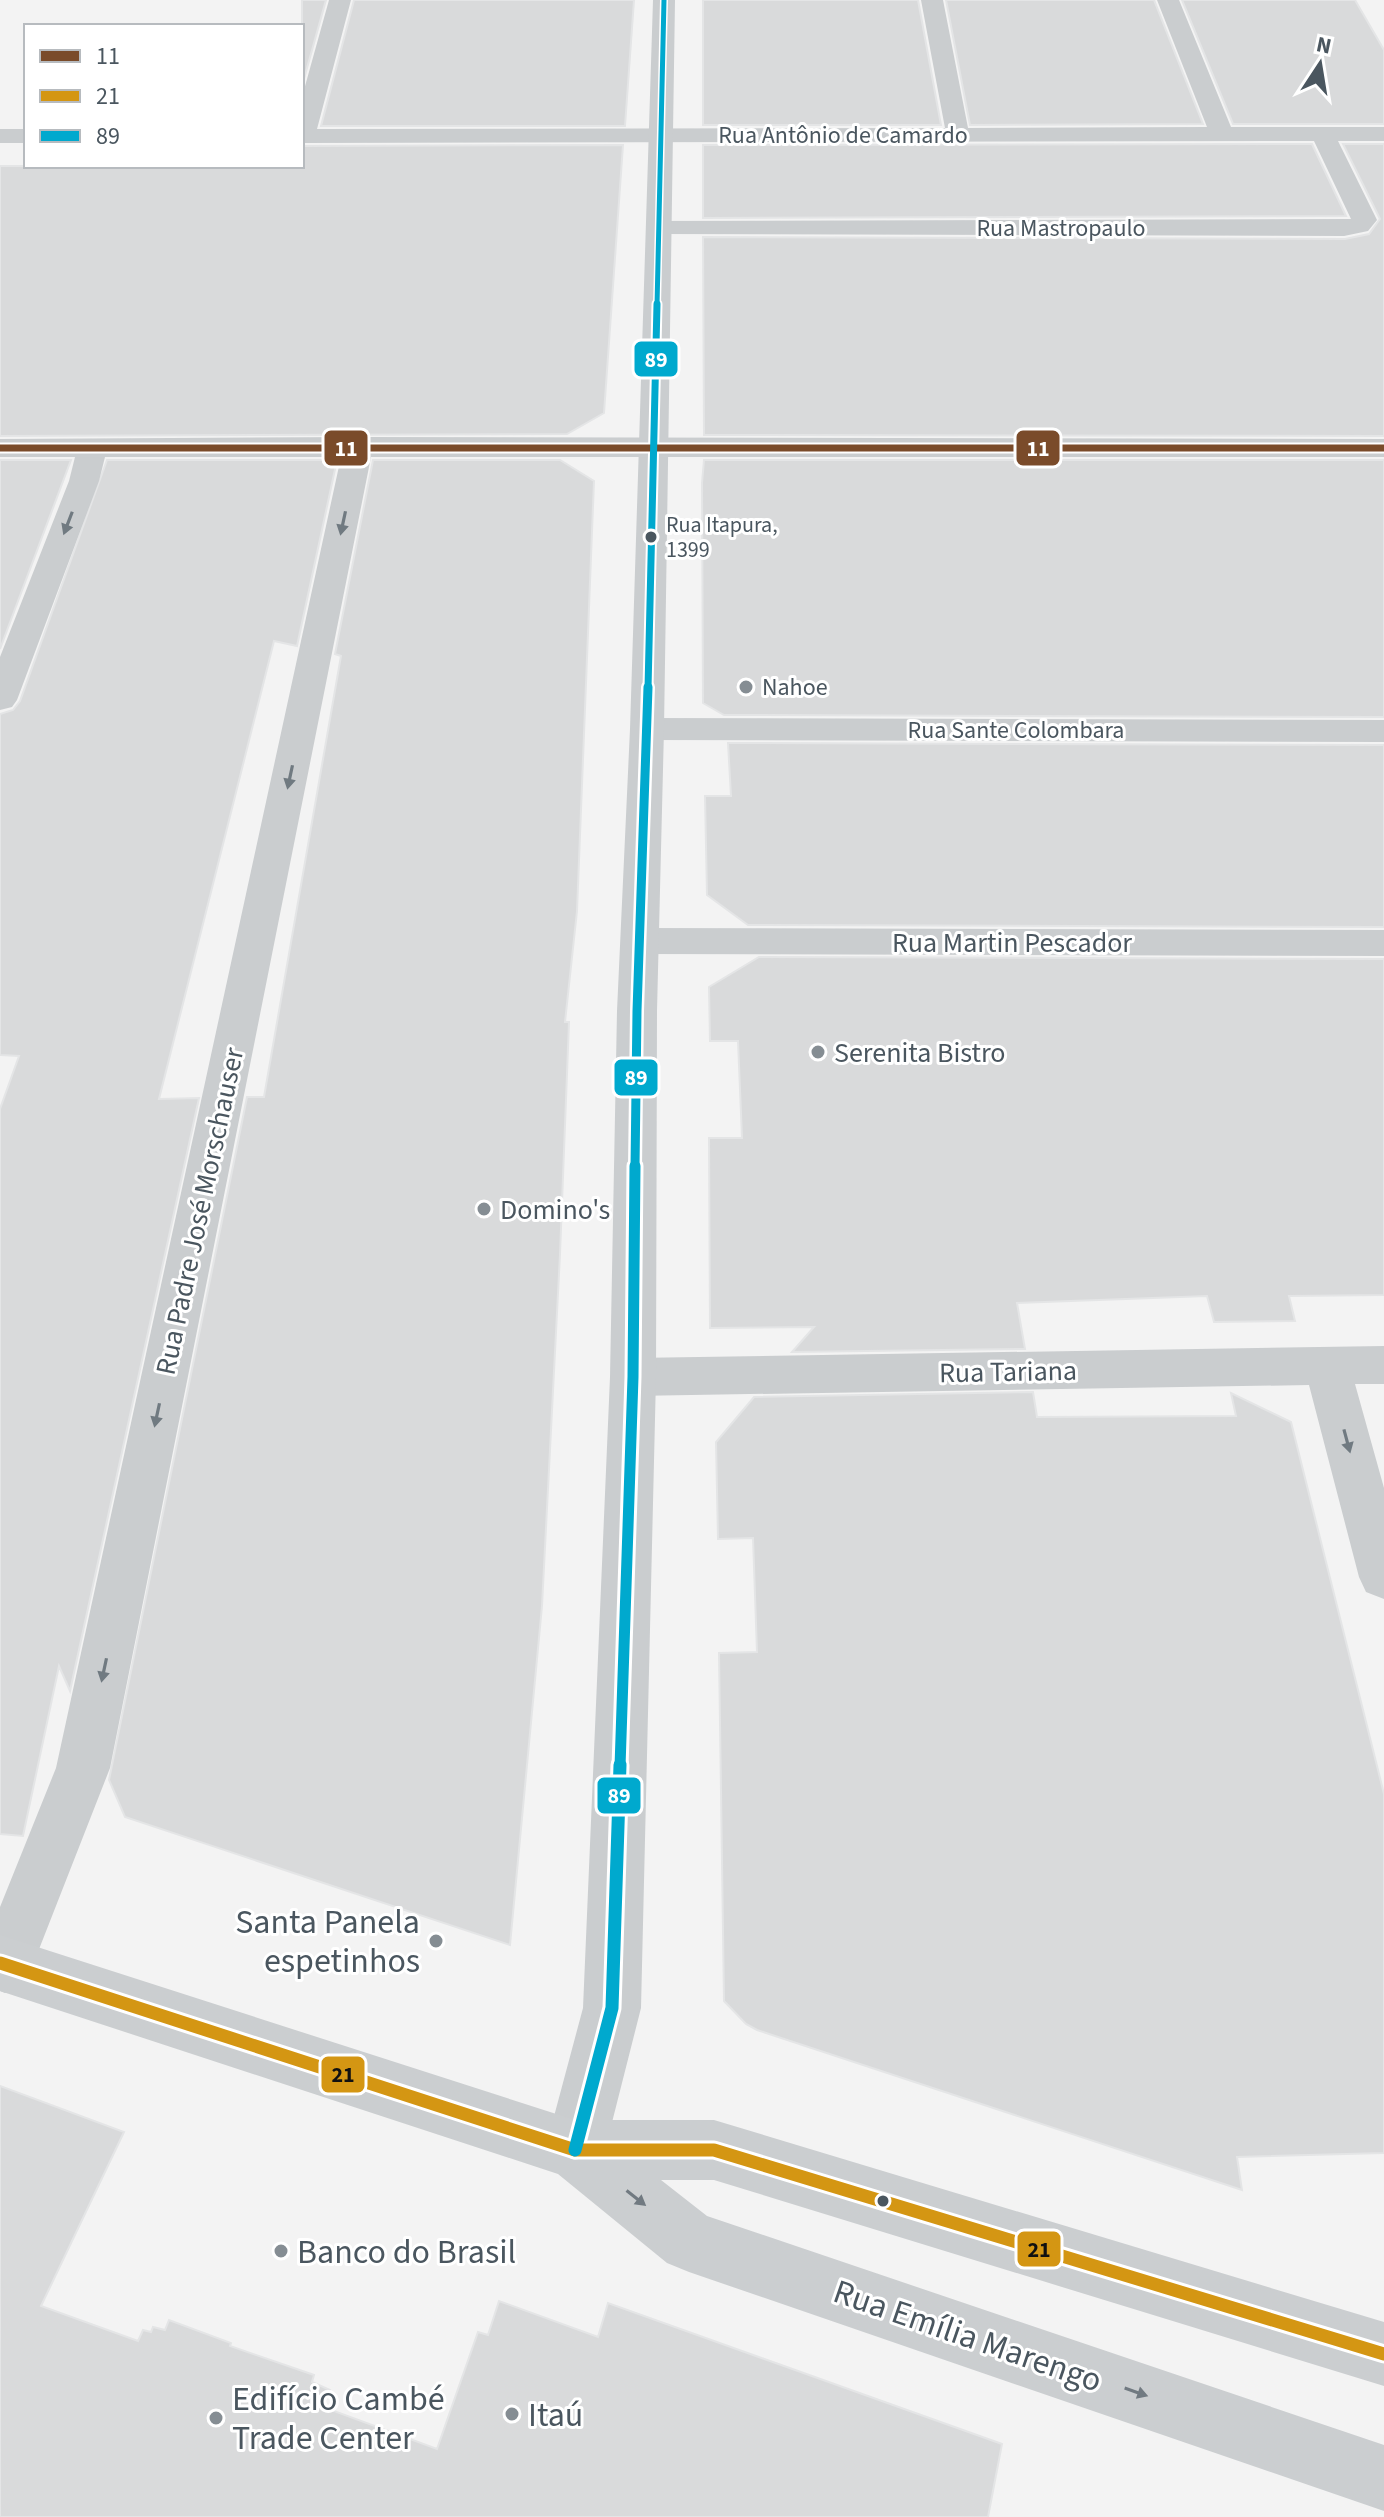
<svg xmlns="http://www.w3.org/2000/svg" width="1384" height="2517" viewBox="0 0 1384 2517" font-family="'Source Sans 3',sans-serif">
	<style>
		.building { fill: #d9dadb; stroke: #e4e5e6; stroke-width: 2 }
		.lines { fill: none; stroke-linecap: round; stroke-linejoin: round }
		.minor { fill: #cacdcf; fill-rule: evenodd }
		.tertiary { fill: #cacdcf; fill-rule: evenodd }
		.secondary { fill: #cbced0; fill-rule: evenodd }
		.bus-1-casing { stroke: #fff; stroke-width: 11 }
		.bus-2-casing { stroke: #fff; stroke-width: 19 }
		.bus-3-far4-casing { stroke: #fff; stroke-width: 8 }
		.bus-3-far3-casing { stroke: #fff; stroke-width: 11 }
		.bus-3-far2-casing { stroke: #fff; stroke-width: 14 }
		.bus-3-far1-casing { stroke: #fff; stroke-width: 17 }
		.bus-3-casing { stroke: #fff; stroke-width: 19 }
		.bus-1 { stroke: #7a4b2a; stroke-width: 7 }
		.bus-2 { stroke: #d49613; stroke-width: 13 }
		.bus-3-far4 { stroke: #00a9ce; stroke-width: 5 }
		.bus-3-far3 { stroke: #00a9ce; stroke-width: 7 }
		.bus-3-far2 { stroke: #00a9ce; stroke-width: 9 }
		.bus-3-far1 { stroke: #00a9ce; stroke-width: 11 }
		.bus-3 { stroke: #00a9ce; stroke-width: 13 }
		.oneway { fill: #707a81 }
		.oneway2 { fill: #717a81 }
		.bus-dot { fill: #4a565f; stroke: #fff; stroke-width: 3 }
		.poi-dot { fill: #858d93; stroke: #fff; stroke-width: 3 }
		.labels { text-anchor: middle; stroke-width: 6; stroke-linejoin: round; paint-order: stroke }
		.far-bus-label { font-size: 22px; fill: #4a565f; stroke: #fff; text-anchor: start }
		.far-street-label { font-size: 24px; fill: #4a565f; stroke: #fff }
		.far-poi-label { font-size: 24px; fill: #4a565f; stroke: #fff; text-anchor: start }
		.street-label { font-size: 28px; fill: #4a565f; stroke: #fff }
		.poi-label { font-size: 28px; fill: #4a565f; stroke: #fff; text-anchor: start }
		.near-poi-label { font-size: 34px; fill: #4a565f; stroke: #fff; text-anchor: start }
		.near-street-label { font-size: 34px; fill: #4a565f; stroke: #fff }
		.line-badge { stroke: #fff; stroke-width: 3 }
		.badge-label { font-size: 22px; text-anchor: middle; font-weight: bold; fill: #fff }
		.pale-badge-label { font-size: 22px; text-anchor: middle; font-weight: bold; fill: #111 }
	</style>
	<rect width="100%" height="100%" fill="#f3f3f3"/>
	<path class="building" d="M302,0H326L302,86Z
		M354,0H634L625,126H321Z
		M703,0H918L941,125H703Z
		M946,0H1154L1203,124L970,125Z
		M1182,0H1355L1384,50V124H1233Z
		M1312,144L1346,216L703,218V145Z
		M1343,144H1384V436L704,435L703,237L1345,239L1369,234L1380,219Z
		M623,145L604,413L567,434L0,436V166H302V146Z
		M0,460H71L0,649Z
		M107,460H337L297,646L274,641L159,1099L199,1098L70,1691L59,1666L23,1836L0,1834V1109L19,1056L0,1055V714L13,710L20,701Z
		M373,460H560L594,481L577,911L565,1022H569L560,1254L542,1606L510,1945L125,1817L109,1780L247,1097H264L341,656L335,654Z
		M704,460H1384V717L724,715L703,703L702,483Z
		M728,743L1384,745V927L748,925L707,895L705,796H731Z
		M759,957L1384,959V1295L1289,1296L1295,1321L1214,1322L1207,1296L1017,1303L1025,1349L792,1352L814,1327L710,1328L709,1138H742L738,1041H710L709,987Z
		M1033,1392L1037,1417L1236,1416L1231,1393L1291,1422L1384,1794V2153L1237,2157L1242,2190L757,2030L746,2024L724,2001L719,1653L757,1652L753,1538L718,1539L716,1442L754,1397Z
		M0,2086L124,2132L41,2306L138,2341L143,2330L151,2332L153,2327L165,2330L169,2320L231,2343L230,2346L314,2375L312,2382L330,2390L323,2407L437,2449L478,2332L488,2335L499,2301L598,2337L608,2303L1002,2444L988,2517H0Z"/>
	<g class="lines">
		<path class="minor" d="M329,0H351L317,129L945,128L921,0H943L968,128L1207,127L1157,0H1179L1231,127H1384V141H1338L1377,220L1368,231L1344,236L659,234L650,231L646,226L650,221L1351,219L1314,141L302,143V97Z
			M0,129H26V143H0Z
			M358,437L1384,439V457H371L110,1768L25,1985L5,1993L0,1991V1907L56,1768L341,457H105L99,481L17,700L12,707L0,710V657L69,481L75,457H0V439Z
			M647,718L1384,720V742L647,740L635,736L630,729L635,722Z
			M640,928L1384,930V956L640,954L626,950L621,941L626,932Z
			M1384,1346V1384H1355L1384,1488V1599L1366,1592L1359,1577L1309,1385L633,1396L617,1390L610,1377L617,1364L633,1358Z"/>
		<path class="tertiary" d="M653,0H675L664,729L657,1011L656,1377L641,2008L605,2150L596,2171L575,2180L554,2171L545,2150L583,2008L610,1377L617,1011L630,729Z"/>
		<path class="secondary" d="M0,1935L575,2120H714L1384,2322V2386L714,2180H661L707,2216L1384,2445V2511L689,2272L667,2263L558,2174L0,1991Z"/>
		<defs>
			<path id="bus-1" d="M0,448H1384"/>
			<path id="bus-2" d="M0,1963L575,2150H714L1384,2354"/>
			<path id="bus-3-far4" d="M657,306L664,0"/>
			<path id="bus-3-far3" d="M648,689L657,304"/>
			<path id="bus-3-far2" d="M635,1168L637,1011L648,687"/>
			<path id="bus-3-far1" d="M620,1767L633,1377L635,1166"/>
			<path id="bus-3" d="M575,2150L612,2008L620,1765"/>
		</defs>
		<use href="#bus-1" class="bus-1-casing"/>
		<use href="#bus-2" class="bus-2-casing"/>
		<use href="#bus-3-far4" class="bus-3-far4-casing"/>
		<use href="#bus-3-far3" class="bus-3-far3-casing"/>
		<use href="#bus-3-far2" class="bus-3-far2-casing"/>
		<use href="#bus-3-far1" class="bus-3-far1-casing"/>
		<use href="#bus-3" class="bus-3-casing"/>
		<use href="#bus-1" class="bus-1"/>
		<use href="#bus-2" class="bus-2"/>
		<use href="#bus-3-far4" class="bus-3-far4"/>
		<use href="#bus-3-far3" class="bus-3-far3"/>
		<use href="#bus-3-far2" class="bus-3-far2"/>
		<use href="#bus-3-far1" class="bus-3-far1"/>
		<use href="#bus-3" class="bus-3"/>
	</g>
	<defs><path id="oneway-solid" d="M-6-.8H1V-3.2L6.5 0L1 3.2V.8H-6Z" transform="scale(2)"/></defs>
	<g class="oneway">
		<use href="#oneway-solid" transform="translate(68 523) rotate(111)"/>
		<use href="#oneway-solid" transform="translate(343 523) rotate(102)"/>
		<use href="#oneway-solid" transform="translate(290 777) rotate(102)"/>
		<use href="#oneway-solid" transform="translate(157 1415) rotate(102)"/>
		<use href="#oneway-solid" transform="translate(1347 1441) rotate(75)"/>
		<use href="#oneway-solid" transform="translate(104 1670) rotate(102)"/>
	</g>
	<g class="oneway2">
		<use href="#oneway-solid" transform="translate(636 2198) rotate(38)"/>
		<use href="#oneway-solid" transform="translate(1136 2392) rotate(19)"/>
	</g>
	<g class="bus-dot">
		<circle cx="651" cy="537" r="7"/>
		<circle cx="883" cy="2201" r="7"/>
	</g>
	<g class="poi-dot">
		<circle cx="746" cy="687" r="8"/>
		<circle cx="818" cy="1052" r="8"/>
		<circle cx="484" cy="1209" r="8"/>
		<circle cx="436" cy="1941" r="8"/>
		<circle cx="281" cy="2251" r="8"/>
		<circle cx="512" cy="2414" r="8"/>
		<circle cx="216" cy="2418" r="8"/>
	</g>
	<g class="labels">
		<g class="far-bus-label">
			<text x="666" y="532">Rua Itapura,<tspan x="666" dy="25">1399</tspan></text>
		</g>
		<g class="far-street-label">
			<text x="843" y="143">Rua Antônio de Camardo</text>
			<text x="1061" y="236">Rua Mastropaulo</text>
			<text x="1016" y="738">Rua Sante Colombara</text>
		</g>
		<g class="far-poi-label">
			<text x="762" y="695">Nahoe</text>
		</g>
		<g class="street-label">
			<text x="1012" y="952">Rua Martin Pescador</text>
			<text transform="translate(199 1211) rotate(-78)" y="10">Rua Padre José Morschauser</text>
			<text transform="translate(1008 1371) rotate(-1)" y="10">Rua Tariana</text>
		</g>
		<g class="poi-label">
			<text x="834" y="1062">Serenita Bistro</text>
			<text x="500" y="1219">Domino's</text>
		</g>
		<g class="near-poi-label">
			<text x="420" y="1933" text-anchor="end">Santa Panela<tspan x="420" dy="39">espetinhos</tspan></text>
			<text x="297" y="2263">Banco do Brasil</text>
			<text x="232" y="2410">Edifício Cambé<tspan x="232" dy="39">Trade Center</tspan></text>
			<text x="528" y="2426">Itaú</text>
		</g>
		<g class="near-street-label">
			<text transform="translate(968 2335) rotate(19)" y="12">Rua Emília Marengo</text>
		</g>
	</g>
	<g class="line-badge">
		<rect x="633" y="340" width="46" height="38" rx="8" fill="#00a9ce"/>
		<rect x="323" y="429" width="46" height="38" rx="8" fill="#7a4b2a"/>
		<rect x="1015" y="429" width="46" height="38" rx="8" fill="#7a4b2a"/>
		<rect x="613" y="1058" width="46" height="39" rx="8" fill="#00a9ce"/>
		<rect x="596" y="1776" width="46" height="39" rx="8" fill="#00a9ce"/>
		<rect x="320" y="2055" width="46" height="39" rx="8" fill="#d49613"/>
		<rect x="1016" y="2230" width="46" height="38" rx="8" fill="#d49613"/>
	</g>
	<g class="badge-label">
		<text x="656" y="367">89</text>
		<text x="346" y="456">11</text>
		<text x="1038" y="456">11</text>
		<text x="636" y="1085">89</text>
		<text x="619" y="1803">89</text>
	</g>
	<g class="pale-badge-label">
		<text x="343" y="2082">21</text>
		<text x="1039" y="2257">21</text>
	</g>
	<rect x="24" y="24" width="280" height="144" fill="#ffffff" stroke="#b7bbbf" stroke-width="2"/>
	<rect x="40" y="50" width="40" height="12" fill="#7a4b2a" stroke="#b7bbbf" stroke-width="2"/>
	<text x="96" y="64" font-size="24" fill="#4a565f">11</text>
	<rect x="40" y="90" width="40" height="12" fill="#d49613" stroke="#b7bbbf" stroke-width="2"/>
	<text x="96" y="104" font-size="24" fill="#4a565f">21</text>
	<rect x="40" y="130" width="40" height="12" fill="#00a9ce" stroke="#b7bbbf" stroke-width="2"/>
	<text x="96" y="144" font-size="24" fill="#4a565f">89</text>
	<g transform="translate(1320 64) rotate(12)" stroke="#ffffff" stroke-width="6" paint-order="stroke">
	<path d="M0-6L14 30L0 20L-14 30Z" fill="#4a565f"/>
	<text y="-12" font-size="22" font-weight="bold" text-anchor="middle" fill="#4a565f">N</text>
	</g>
</svg>
